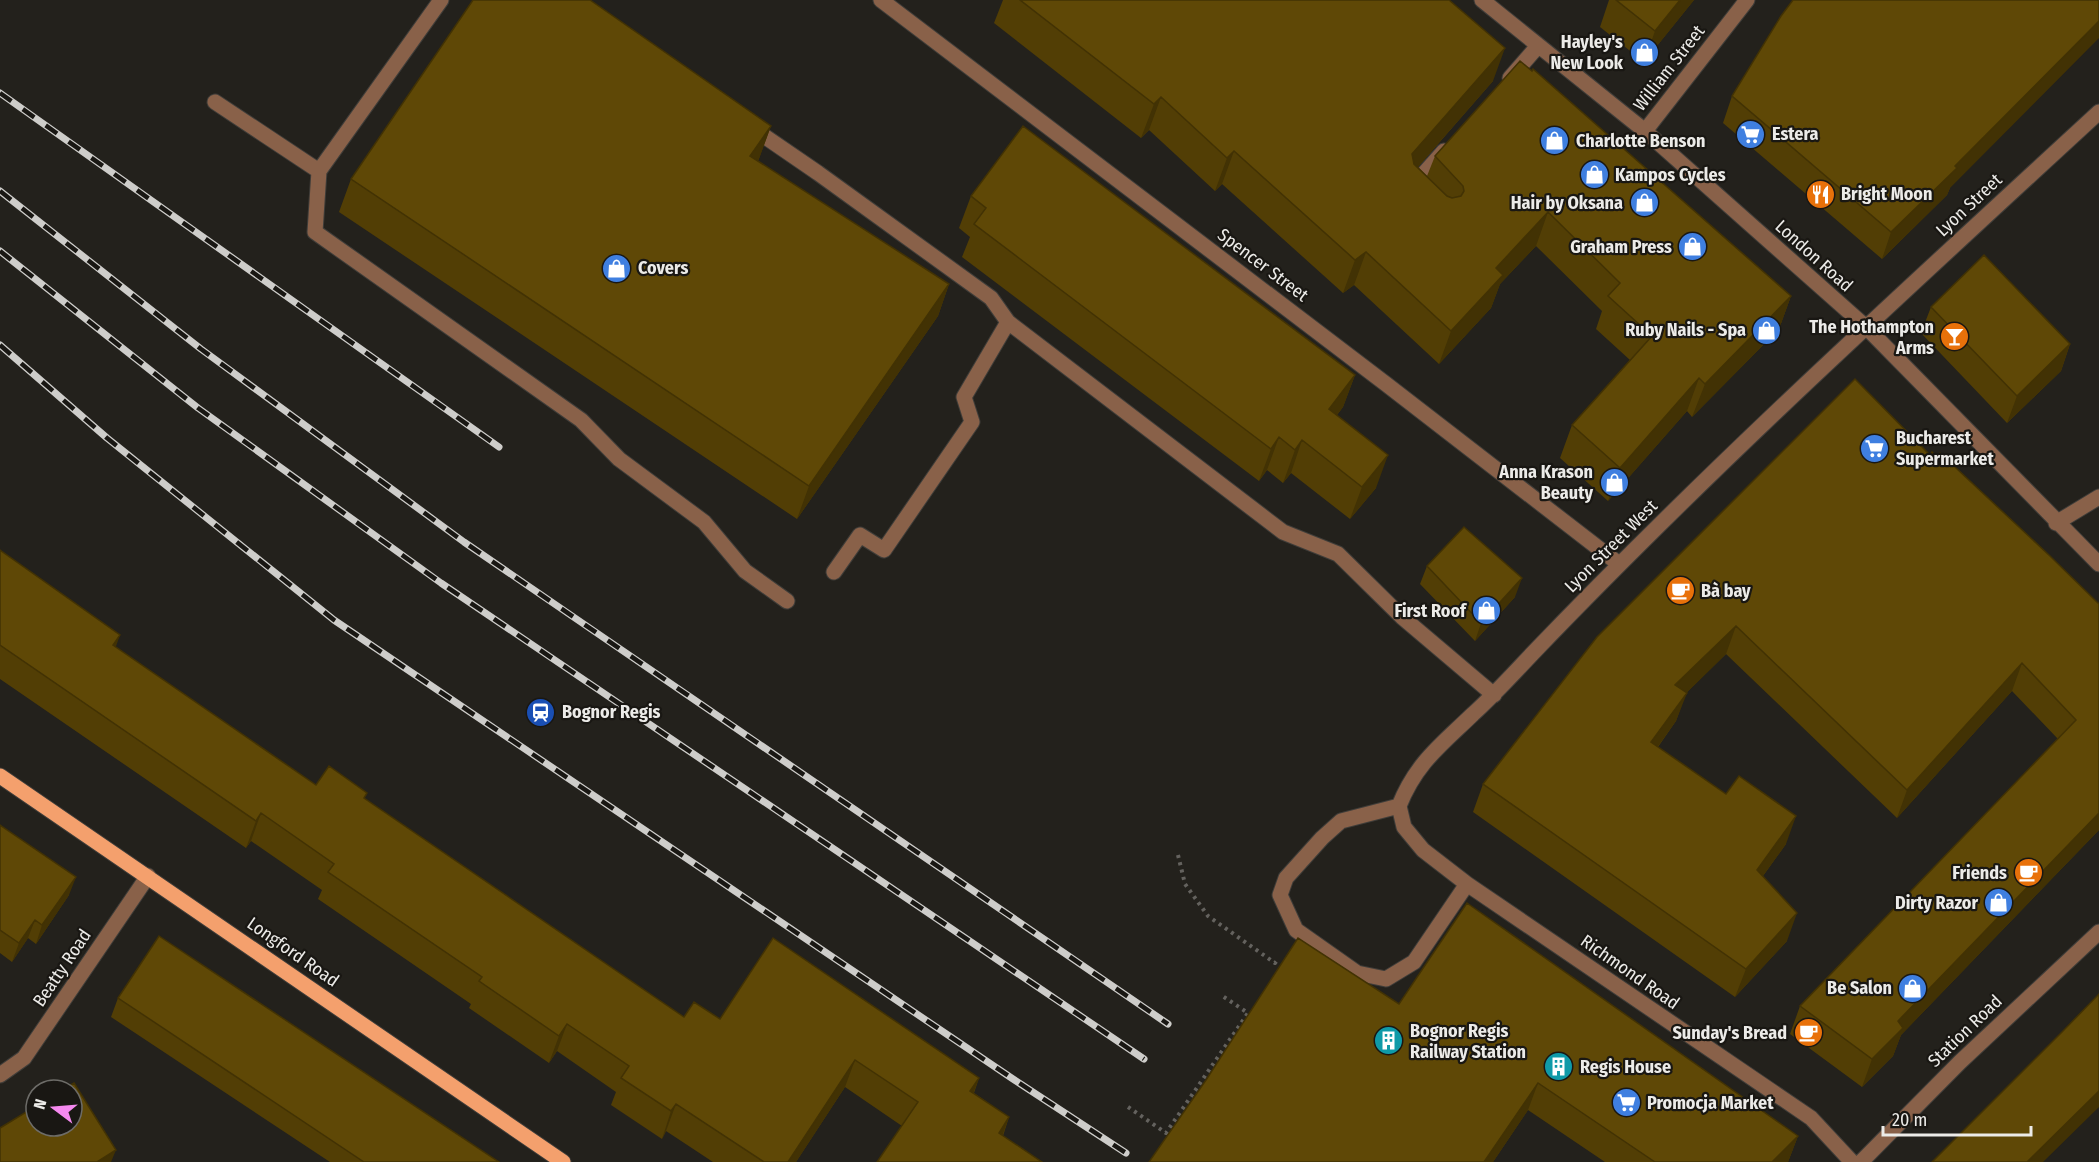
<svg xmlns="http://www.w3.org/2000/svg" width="2099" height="1162" viewBox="0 0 2099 1162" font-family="'Fira Sans Condensed',sans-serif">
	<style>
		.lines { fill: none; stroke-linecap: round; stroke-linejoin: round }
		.minor-casing { stroke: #3f3d39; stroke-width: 17 }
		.major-casing { stroke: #3f3d39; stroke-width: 17 }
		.path { stroke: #64625e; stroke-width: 4; stroke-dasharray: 3 4.5; stroke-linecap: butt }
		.minor { stroke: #896149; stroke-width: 15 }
		.major { stroke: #f4a06d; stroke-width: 15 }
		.rail-casing { stroke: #cecdca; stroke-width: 7 }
		.rail { stroke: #191713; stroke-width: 4.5; stroke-dasharray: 14; stroke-linecap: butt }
		.wall { fill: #523e05 }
		.shaded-wall { fill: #423204 }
		.building { fill: #5f4806; stroke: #423204; stroke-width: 1.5 }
		.labels { text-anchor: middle; stroke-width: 4.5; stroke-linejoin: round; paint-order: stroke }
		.poi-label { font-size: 18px; font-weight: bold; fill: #ecebe8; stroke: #191713; text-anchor: end }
		.street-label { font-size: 18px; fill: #ecebe8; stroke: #191713 }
	</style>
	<rect width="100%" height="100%" fill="#23211c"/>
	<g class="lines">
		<defs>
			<path id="minor" d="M881,0L1386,384L1619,564
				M1482,0L1645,131L1866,327L2099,564
				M1510,78L1538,46
				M215,102L319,171L441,0
				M751,127L818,173L991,298L1008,322L1283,532L1338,554L1402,617L1494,695
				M1645,131L1747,0
				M319,171L315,232L581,420L619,459L704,522L745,571L787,601
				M1412,187L1444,151
				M2056,523L2099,497
				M834,572L860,535L884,550L972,422L964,397L1008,322
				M1399,806C1416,763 1441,745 1473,714C1494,695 1513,674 1532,654C1713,465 1907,289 2099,112
				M1399,806L1404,827L1423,850L1467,884L1811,1118L1852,1162
				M1399,806L1341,821L1322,838L1286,878L1280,895L1296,930L1357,973L1386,979L1414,962L1467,884
				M0,1075L24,1058L148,876
				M1861,1162L1960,1062L2099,932"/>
			<path id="major" d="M0,776L563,1162"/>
		</defs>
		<use href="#minor" class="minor-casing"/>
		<use href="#major" class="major-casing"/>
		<path class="path" d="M1178,855L1185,884L1208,916L1275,963L1278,959
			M1128,1107L1166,1133L1248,1013L1221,995"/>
		<use href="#minor" class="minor"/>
		<use href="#major" class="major"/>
		<defs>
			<path id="rail" d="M0,93L499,447
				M0,191L201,349L464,542L1168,1024
				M0,251L198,408L441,583L1144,1059
				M0,345L107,438L334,620L1013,1079L1126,1153"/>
		</defs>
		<use href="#rail" class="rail-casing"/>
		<use href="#rail" class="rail"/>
	</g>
	<path class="wall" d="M1003,0H1449L1493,81L1418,167L1427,176L1435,156L1791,296L1779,329L1692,417L1687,411L1608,501L1560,458L1572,425L1630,360L1596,329L1602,311L1536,246L1500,284L1491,308L1439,364L1354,285L1343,293L1222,184L1215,191L1149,130L1141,138L994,23Z
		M1609,0H1694L1644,62L1600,27Z
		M1732,96L1950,188L1947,195L1882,259L1723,123Z
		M771,126L758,161L949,284L938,316L797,519L339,212L351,179Z
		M971,196L1355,375L1343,407L1337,415L1376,488L1350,519L1291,473L1283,483L1267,470L1259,481L962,257L970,237L959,228Z
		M1931,307L2070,344L2061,371L2007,423L1921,333Z
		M1930,455L2099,604V830L1901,1035L1893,1056L1862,1087L1790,1034L1800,1006L2058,739L2012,691L1897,818L1726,654L1686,693L1676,721L1658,747L1786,844L1763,876L1787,941L1735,997L1473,812L1483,784Z
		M0,550L116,647L316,785L365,799L684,1017L720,1019L979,1078L974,1093L1009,1117L1003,1136L902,1126L845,1087L796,1162H713L666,1131L662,1139L611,1105L616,1092L557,1051L549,1063L469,1008L471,1004L318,899L322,890L251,841L246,848L0,679Z
		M1427,566L1515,597L1475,641L1420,584Z
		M0,825L69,895L36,944L28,938L12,962L0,953Z
		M118,998L499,1162H330L111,1017Z
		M1399,1004L1798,1136L1788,1162H1605L1528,1110L1493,1162H1149Z"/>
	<path class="shaded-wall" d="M1680,0H1694L1644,62L1655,31Z
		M2099,21V38L1950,188L1947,195L1882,259L1891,232L1955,166Z
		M1505,48L1493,81L1400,187L1412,154Z
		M1161,97L1149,130L1141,138L1154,104Z
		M771,126L759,159L738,188L750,156Z
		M1234,151L1222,184L1215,191L1227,158Z
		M1548,212L1536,246L1500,284L1491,308L1439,364L1451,331L1496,268Z
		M1366,252L1354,285L1343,293L1355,260Z
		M949,284L938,316L797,519L809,486Z
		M1791,296L1779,329L1692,417L1705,384Z
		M2070,344L2061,371L2007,423L2017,396Z
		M1355,375L1343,407L1317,441L1329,409Z
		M1699,378L1687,411L1608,501L1620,468Z
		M1279,437L1267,470L1259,481L1271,449Z
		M1302,440L1291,473L1283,483L1295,450Z
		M1388,455L1376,488L1350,519L1362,487Z
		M1522,578L1515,597L1475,641L1481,623Z
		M1736,626L1726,654L1665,714L1675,685Z
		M120,635L110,663L113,645Z
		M2022,663L2012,691L1897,818L1907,790Z
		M1687,693L1676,721L1641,770L1651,742Z
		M261,813L251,841L246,848L256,821Z
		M2099,813V830L1901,1035L1893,1056L1862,1087L1872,1059L1898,1021Z
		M1796,816L1786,844L1747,898L1757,870Z
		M76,877L69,895L36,944L42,925Z
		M1797,913L1787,941L1735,997L1746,969Z
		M35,920L28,938L12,962L19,943Z
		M567,1024L557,1051L549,1063L559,1036Z
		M855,1060L845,1087L796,1162H788Z
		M979,1078L969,1105L970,1091Z
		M1538,1083L1528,1110L1493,1162H1484Z
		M2099,1091V1107L2043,1162H2027Z
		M676,1104L666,1131L662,1139L671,1111Z
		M1009,1117L999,1145V1133Z
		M1798,1136L1788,1162H1772Z
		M116,1150L111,1162H97Z"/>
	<path class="building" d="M473,0H590L771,126L750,156L949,284L809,486L351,179Z
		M1020,0H1449L1505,48L1412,154L1414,164L1447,196L1452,198L1461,196L1464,191L1463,186L1435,156L1520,61L1532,71L1533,69L1791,296L1705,384L1699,378L1620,468L1572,425L1652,336L1608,296L1620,283L1548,212L1496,268L1503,275L1451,331L1366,252L1355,260L1234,151L1227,158L1161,97L1154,104Z
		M1616,0H1680L1655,31Z
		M1793,0H2099V21L1955,166L1957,168L1891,232L1732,96L1781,16Z
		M1023,126L1355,375L1329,409L1388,455L1362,487L1302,440L1295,450L1279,437L1271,449L974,224L986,208L971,196Z
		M1984,255L2070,344L2017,396L1931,307Z
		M1855,379L1930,455L1932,452L1936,456L1940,453L2050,556L2099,604V813L1898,1021L1903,1028L1872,1059L1800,1006L2076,720L2022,663L1907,790L1736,626L1675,685L1687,693L1651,742L1726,794L1739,776L1796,816L1757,870L1797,913L1746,969L1483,784L1597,637Z
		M1464,527L1522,578L1481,623L1427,566Z
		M0,550L120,635L113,645L316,785L329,766L367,793L364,798L684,1017L694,1002L720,1019L773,938L979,1078L970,1091L1009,1117L999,1133L1042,1162H877L918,1102L855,1060L788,1162H764L676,1104L671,1111L621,1078L629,1066L567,1024L559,1036L479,981L482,977L328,872L334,864L261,813L256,821L0,645Z
		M0,825L76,877L42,925L35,920L19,943L0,930Z
		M1467,903L1798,1136L1772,1162H1655L1538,1083L1484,1162H1149L1206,1080L1298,938L1399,1004Z
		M159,936L499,1162H364L118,998Z
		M2099,994V1091L2027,1162H1932L2063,1031Z
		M74,1083L116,1150L97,1162H0V1128L36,1106V1126H72V1090H62Z"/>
	<defs>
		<symbol id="shop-disc" viewBox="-11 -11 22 22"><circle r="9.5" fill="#3f7fe0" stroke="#191713"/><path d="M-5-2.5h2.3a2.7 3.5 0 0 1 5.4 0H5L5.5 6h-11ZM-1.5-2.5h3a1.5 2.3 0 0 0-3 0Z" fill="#fff"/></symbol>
		<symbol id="supermarket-disc" viewBox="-11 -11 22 22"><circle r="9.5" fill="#3f7fe0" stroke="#191713"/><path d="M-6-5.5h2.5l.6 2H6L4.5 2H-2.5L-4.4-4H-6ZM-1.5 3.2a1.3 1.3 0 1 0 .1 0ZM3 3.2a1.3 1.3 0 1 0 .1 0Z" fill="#fff"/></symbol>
		<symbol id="restaurant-disc" viewBox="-11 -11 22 22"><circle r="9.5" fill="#e8710a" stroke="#191713"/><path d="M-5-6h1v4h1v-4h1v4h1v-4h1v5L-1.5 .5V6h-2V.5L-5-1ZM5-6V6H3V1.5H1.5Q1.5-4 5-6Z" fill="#fff"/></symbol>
		<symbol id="bar-disc" viewBox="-11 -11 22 22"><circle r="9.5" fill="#e8710a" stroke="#191713"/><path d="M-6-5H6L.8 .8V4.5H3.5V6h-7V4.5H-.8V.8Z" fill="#fff"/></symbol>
		<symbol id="cafe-disc" viewBox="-11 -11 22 22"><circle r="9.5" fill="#e8710a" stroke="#191713"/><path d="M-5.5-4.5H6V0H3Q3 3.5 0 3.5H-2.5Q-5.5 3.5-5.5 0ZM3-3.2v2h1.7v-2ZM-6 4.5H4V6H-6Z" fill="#fff"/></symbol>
		<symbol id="station-disc" viewBox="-11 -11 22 22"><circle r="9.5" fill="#1a4fb4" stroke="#191713"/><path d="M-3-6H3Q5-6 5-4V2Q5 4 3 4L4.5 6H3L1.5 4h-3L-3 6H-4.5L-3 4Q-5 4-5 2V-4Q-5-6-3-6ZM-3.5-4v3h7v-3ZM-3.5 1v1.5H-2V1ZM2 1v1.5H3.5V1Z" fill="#fff"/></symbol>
		<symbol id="building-disc" viewBox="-11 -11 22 22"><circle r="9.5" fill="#0f9aa8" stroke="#191713"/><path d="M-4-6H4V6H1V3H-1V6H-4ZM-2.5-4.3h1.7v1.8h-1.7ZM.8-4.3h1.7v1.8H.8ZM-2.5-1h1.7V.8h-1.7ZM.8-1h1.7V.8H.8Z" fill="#fff"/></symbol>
	</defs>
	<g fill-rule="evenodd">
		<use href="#shop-disc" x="1628" y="36" width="33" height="33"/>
		<use href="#supermarket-disc" x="1734" y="118" width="33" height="33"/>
		<use href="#shop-disc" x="1538" y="124" width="33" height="33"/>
		<use href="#shop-disc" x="1578" y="158" width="33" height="33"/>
		<use href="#restaurant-disc" x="1804" y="178" width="33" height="33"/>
		<use href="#shop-disc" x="1628" y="186" width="33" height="33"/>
		<use href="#shop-disc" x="1676" y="230" width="33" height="33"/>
		<use href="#shop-disc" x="600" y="252" width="33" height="33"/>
		<use href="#shop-disc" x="1750" y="314" width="33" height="33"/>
		<use href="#bar-disc" x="1938" y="320" width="33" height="33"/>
		<use href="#supermarket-disc" x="1858" y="432" width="33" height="33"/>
		<use href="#shop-disc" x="1598" y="466" width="33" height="33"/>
		<use href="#cafe-disc" x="1664" y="574" width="33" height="33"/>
		<use href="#shop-disc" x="1470" y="594" width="33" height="33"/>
		<use href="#station-disc" x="524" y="696" width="33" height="33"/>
		<use href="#cafe-disc" x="2012" y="856" width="33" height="33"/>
		<use href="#shop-disc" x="1982" y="886" width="33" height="33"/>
		<use href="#shop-disc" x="1896" y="972" width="33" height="33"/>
		<use href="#cafe-disc" x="1792" y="1016" width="33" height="33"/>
		<use href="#building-disc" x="1372" y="1024" width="33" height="33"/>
		<use href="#building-disc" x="1542" y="1050" width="33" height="33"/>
		<use href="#supermarket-disc" x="1610" y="1086" width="33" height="33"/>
	</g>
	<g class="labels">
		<g class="poi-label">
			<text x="1623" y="48">Hayley's<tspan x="1623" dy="21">New Look</tspan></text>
			<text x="1772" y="140" text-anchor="start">Estera</text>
			<text x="1576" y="147" text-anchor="start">Charlotte Benson</text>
			<text x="1615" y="181" text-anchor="start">Kampos Cycles</text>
			<text x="1841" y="200" text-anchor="start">Bright Moon</text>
			<text x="1623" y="209">Hair by Oksana</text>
			<text x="1672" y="253">Graham Press</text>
			<text x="638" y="274" text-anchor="start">Covers</text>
			<text x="1934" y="333">The Hothampton<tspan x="1934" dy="21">Arms</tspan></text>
			<text x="1746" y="336">Ruby Nails - Spa</text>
			<text x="1896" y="444" text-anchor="start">Bucharest<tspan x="1896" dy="21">Supermarket</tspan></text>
			<text x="1593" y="478">Anna Krason<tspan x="1593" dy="21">Beauty</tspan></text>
			<text x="1701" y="597" text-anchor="start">Bà bay</text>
			<text x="1466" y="617">First Roof</text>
			<text x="562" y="718" text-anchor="start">Bognor Regis</text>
			<text x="2007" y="879">Friends</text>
			<text x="1978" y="909">Dirty Razor</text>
			<text x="1892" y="994">Be Salon</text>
			<text x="1410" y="1037" text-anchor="start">Bognor Regis<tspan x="1410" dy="21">Railway Station</tspan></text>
			<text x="1787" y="1039">Sunday's Bread</text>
			<text x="1580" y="1073" text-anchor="start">Regis House</text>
			<text x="1647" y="1109" text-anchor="start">Promocja Market</text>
		</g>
		<g class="street-label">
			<text transform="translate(1669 68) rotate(-52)" y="6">William Street</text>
			<text transform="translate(1969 205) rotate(-43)" y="6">Lyon Street</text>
			<text transform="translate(1814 256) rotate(42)" y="6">London Road</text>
			<text transform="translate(1263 265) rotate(37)" y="6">Spencer Street</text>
			<text transform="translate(1611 546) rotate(-45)" y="6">Lyon Street West</text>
			<text transform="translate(293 952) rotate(35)" y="6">Longford Road</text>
			<text transform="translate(62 968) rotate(-56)" y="6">Beatty Road</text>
			<text transform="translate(1630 972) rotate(35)" y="6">Richmond Road</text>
			<text transform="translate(1965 1031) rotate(-44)" y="6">Station Road</text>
		</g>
	</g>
	<g transform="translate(54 1108) rotate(286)"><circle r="28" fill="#191713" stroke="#6d6c68" stroke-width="1.5"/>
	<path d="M0-4.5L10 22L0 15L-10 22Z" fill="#f589ef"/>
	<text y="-9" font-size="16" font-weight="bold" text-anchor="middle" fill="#ecebe8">N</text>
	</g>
	<path d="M1883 1126v9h148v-9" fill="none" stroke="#ecebe8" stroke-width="3"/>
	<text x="1892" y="1126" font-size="18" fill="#ecebe8" stroke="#191713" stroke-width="4.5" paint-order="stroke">20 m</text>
</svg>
